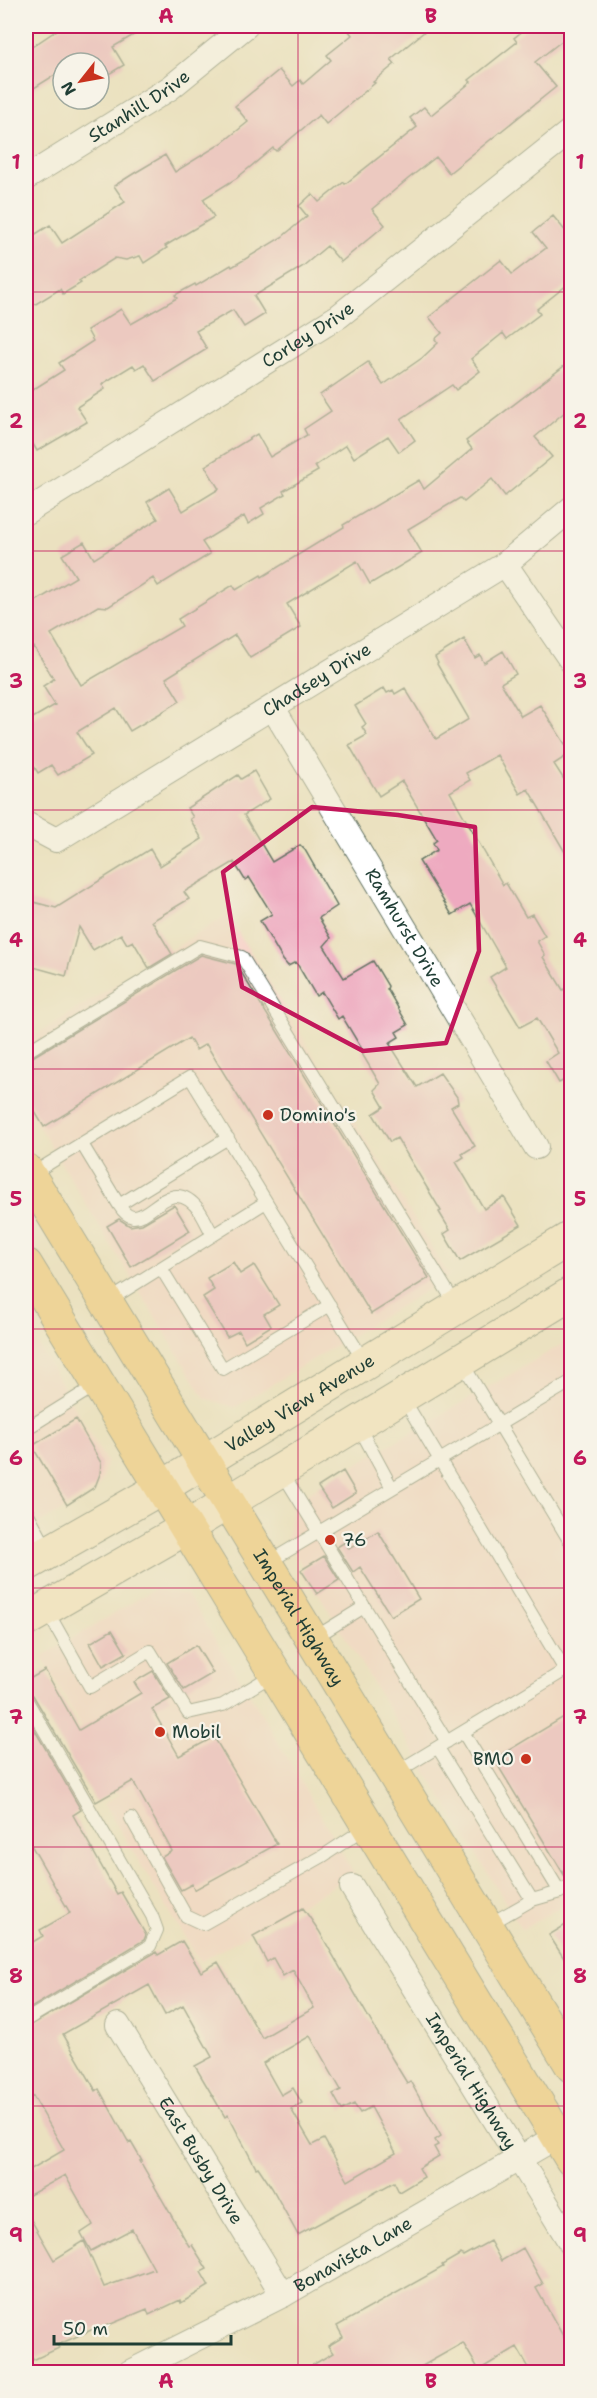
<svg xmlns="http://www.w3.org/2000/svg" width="597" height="2398" viewBox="0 0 597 2398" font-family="'Shantell Sans',sans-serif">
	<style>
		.built { fill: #f7d1c7 }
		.building { fill: #eeaac0; fill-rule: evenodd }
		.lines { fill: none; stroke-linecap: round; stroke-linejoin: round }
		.lane-casing { stroke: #667665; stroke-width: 14 }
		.street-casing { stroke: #667665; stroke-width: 26 }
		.secondary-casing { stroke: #667665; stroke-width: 35 }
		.primary-casing { stroke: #667665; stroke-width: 35 }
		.lane { stroke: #fff; stroke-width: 12 }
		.street { stroke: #fff; stroke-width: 24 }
		.secondary { stroke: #f9e7c3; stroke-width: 33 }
		.primary { stroke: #f1c369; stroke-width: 33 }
		.marked { fill: none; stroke: #c2185b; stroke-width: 4.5; stroke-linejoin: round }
		.grid { fill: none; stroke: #c2185b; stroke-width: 1.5; stroke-opacity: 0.55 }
		.poi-dot { fill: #c8321e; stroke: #f7f3e8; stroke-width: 2 }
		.labels { text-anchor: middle; stroke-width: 4.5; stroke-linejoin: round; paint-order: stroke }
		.street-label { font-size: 18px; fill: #1f3d34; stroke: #f7f3e8 }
		.poi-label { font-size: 18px; fill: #1f3d34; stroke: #f7f3e8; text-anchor: start }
		.neatline { fill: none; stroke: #c2185b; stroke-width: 2 }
		.grid-label { font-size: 20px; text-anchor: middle; font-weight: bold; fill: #c2185b }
	</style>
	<rect width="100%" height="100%" fill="#f7f3e8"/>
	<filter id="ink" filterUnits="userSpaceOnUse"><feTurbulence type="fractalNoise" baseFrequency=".0167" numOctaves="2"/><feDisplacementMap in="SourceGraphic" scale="12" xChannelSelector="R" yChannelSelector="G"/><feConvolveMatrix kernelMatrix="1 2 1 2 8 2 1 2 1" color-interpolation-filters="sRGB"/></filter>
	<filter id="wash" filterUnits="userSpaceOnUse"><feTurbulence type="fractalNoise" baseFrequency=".008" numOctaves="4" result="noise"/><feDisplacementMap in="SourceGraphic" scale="24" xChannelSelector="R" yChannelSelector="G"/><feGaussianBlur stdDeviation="1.35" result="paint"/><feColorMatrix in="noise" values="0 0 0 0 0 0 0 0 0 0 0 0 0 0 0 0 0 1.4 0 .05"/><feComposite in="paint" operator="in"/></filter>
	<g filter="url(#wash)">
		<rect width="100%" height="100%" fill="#ebe1c0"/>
		<path class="built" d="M227,915L449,1276L235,1407L205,1398L26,1106V1041Z
			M26,1324L106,1461L103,1480L94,1492L26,1531Z
			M571,1339V1900L522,1930L287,1541L292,1502Z
			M155,1589L187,1595L263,1716L354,1874L200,1962L104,1804L119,1795L42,1657Z"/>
		<g id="blocks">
			<path class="building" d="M63,26H149L113,47L124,65L102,78L99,73V63H63V70L26,93V51Z
				M345,26H431L391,59L395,64L373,82L375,83L326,124L319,115L276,151L273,148L237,178L203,199L214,217L165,246L167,248L144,263L140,256L126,260L115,258L79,281L81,283L63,294L60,289L26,310V240L50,225L62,243L125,202L114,186L133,174L165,155L175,172L222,143L248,122L235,106L279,70L293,86L300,80L303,84L331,60L327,55L352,35Z
				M529,26H572V33L535,62L556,87L449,173L436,157L408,179L372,209L385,225L341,262L327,246L302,267L254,296L265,314L244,327L233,310L196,331L207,349L155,381L144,364L136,369L133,365L102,384L105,389L77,407L87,422L37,451L26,432V394L64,370L59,363L93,341L87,330L121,309L131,324L177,298L175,295L195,284L196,286L231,265L232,267L282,237L307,216L299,206L312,194L319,202L344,182L345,184L417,127L410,118L424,107L431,115L471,82L469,80L517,42L514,38Z
				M553,216L572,239V281L537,309L540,314L507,339L503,333L471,359L480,371L456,390L452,385L401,419L415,440L399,452L388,436L354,458L346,445L315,466L318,471L283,491L285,494L261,508L264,514L248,524L244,516L202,542L210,554L158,586L153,578L108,607L98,606L51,634L81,685L182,626L178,619L233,585L236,590L261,575L262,577L344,527L343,525L419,480L424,489L472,449L466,441L572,360V406L535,437L552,457L505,496L492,479L464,502L460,498L408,529L422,553L370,584L357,561L287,604L301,627L250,658L235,635L166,678L180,701L159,714L130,731L116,708L77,732L92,755L58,775L51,765L38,773L26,753V722L55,705L43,686L54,679L34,647L26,652V607L76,577L62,555L84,542L94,559L158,519L147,502L169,488L183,511L219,489L205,466L257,434L270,457L307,435L304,429L331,411L320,395L368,362L383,385L422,358L438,343L435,339L442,333L429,317L501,260L512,274L546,248L533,232Z
				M464,639L475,658L480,655L484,663L503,651L516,674L501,683L521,716L540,705L571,753L554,764L572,792V864L528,789L520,794L497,755L466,773L470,780L450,792L503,885L506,883L526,917L532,914L545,936L537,941L545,955L543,957L563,990L572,986V1076L559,1083L546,1061L558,1053L537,1018L520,1027L490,977L506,967L470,904L452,915L419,861L437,850L433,843L437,840L402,781L379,796L349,745L367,735L362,727L366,724L355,706L384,688L387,693L393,690L395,694L405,688L436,739L469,719L437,664L438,663L435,657Z
				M254,771L270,799L244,815L272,862L300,845L305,850L337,906L319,918L331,938L324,946L344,978L373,961L388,986L387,989L408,1025L396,1032L399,1037L389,1043L417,1087L440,1073L457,1097L458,1103L451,1107L475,1146L462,1154L464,1157L456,1162L484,1209L504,1197L521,1225L460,1261L444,1234L450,1230L439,1212L441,1211L397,1138L390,1142L373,1114L384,1107L374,1090L380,1084L361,1052L363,1051L342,1016L338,1019L322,992L316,996L296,962L288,966L283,960L260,921L272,914L249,877L245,880L234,862L184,892L189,899L152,921L172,954L149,968L133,941L127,944L121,934L93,950L79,927L66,976L26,965V900L56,908L150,849L160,866L202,839L190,819L193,817L187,808L238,775L241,779Z
				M201,955L236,964L429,1278L371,1314L206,1044L196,1050L189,1038L44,1127L26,1097V1061Z
				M174,1205L190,1231L131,1267L107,1226L119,1219L130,1226L142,1224Z
				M233,1262L240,1274L254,1265L279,1305L264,1314L271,1326L245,1342L239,1331L227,1337L203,1297L214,1290L207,1278Z
				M76,1419L101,1463L100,1474L95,1487L67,1505L32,1446Z
				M343,1471L356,1493L332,1508L318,1487Z
				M378,1531L419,1599L391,1616L360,1567L353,1572L337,1547L345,1542L349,1549Z
				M324,1556L339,1580L317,1594L301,1570Z
				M112,1630L126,1653L103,1666L90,1643Z
				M196,1645L213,1673L184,1690L167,1663Z
				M45,1670L79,1730L141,1693L134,1682L153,1671L170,1699L152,1709L179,1756L214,1737L277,1844L194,1890L192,1884L181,1890L162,1857L172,1851L133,1781L96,1802L33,1695L26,1691V1681Z
				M572,1712V1876L566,1878L494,1759Z
				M26,1715L81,1810L73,1815L117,1894L121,1892L146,1935L144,1940L26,2011V1946L43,1936L40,1930L70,1913L26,1836Z
				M303,1908L319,1931L393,2060L407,2083L410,2081L441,2136L435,2140L438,2145L434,2147L439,2156L419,2168L424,2177L399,2192L394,2182L298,2235L272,2188L258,2167L256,2168L228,2115L225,2117L195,2066L212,2057L183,2005L165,2015L149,1985L63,2034L96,2091L99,2089L129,2143L131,2142L142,2161H140L189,2246L192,2245L207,2269L201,2272L209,2286L181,2303L180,2300L149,2315L147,2309L99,2329L98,2327L57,2345L59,2348L33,2360L26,2343V2211L54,2260L84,2241L104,2287L154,2269L132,2229L91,2251L81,2233L93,2225L65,2175L26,2197V2172L64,2150L33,2096L26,2100V2028L156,1952L158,1955L182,1941L201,1972L218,1962L262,2038L314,2008L293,1970L283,1976L273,1958L267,1962L253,1936ZM310,2036L341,2090L333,2094L342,2110L354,2104L360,2113L371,2107L396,2153L348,2181L324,2139L312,2145L291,2109L302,2103L293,2088L281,2095L263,2063Z
				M572,1921V1971L549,1935Z
				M490,2241L501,2261L523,2248L543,2284L536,2288L572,2352V2373H532L517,2347L479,2370L463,2343L410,2373H299L333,2353L328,2346L343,2337L337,2326L443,2267L442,2265L461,2254L463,2256Z"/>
		</g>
	</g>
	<g filter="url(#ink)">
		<use href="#blocks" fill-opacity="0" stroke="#667665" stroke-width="1.5"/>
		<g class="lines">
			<defs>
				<path id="lane" d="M26,1052L200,946L242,957L457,1307
					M82,1144L119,1205L228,1138
					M30,1175L190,1077L365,1363
					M119,1205C122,1210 126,1216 133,1217C152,1219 171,1174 199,1210C204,1217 208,1227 213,1235
					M161,1268L223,1369L330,1305
					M108,1301L266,1202
					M461,1361L572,1545
					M403,1398L565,1670
					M358,1425L392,1488
					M26,1429L98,1384
					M282,1472L447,1742
					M26,1510L48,1551
					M267,1563L572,1381
					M46,1609L90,1687L150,1651L188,1713L223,1705L274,1674
					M314,1638L364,1607
					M26,1699L152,1916L157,1930L150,1946L26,2020
					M463,1732L560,1892
					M438,1748L532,1900
					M395,1773L572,1666
					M131,1818L186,1916L203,1924L323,1856L367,1827
					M488,1925L532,1900L560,1892L572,1884"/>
				<g id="street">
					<path id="s1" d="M26,178L170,88L246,26"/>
					<path id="s2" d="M26,512L339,316L572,130"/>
					<path d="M505,564L572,662"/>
					<path id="s3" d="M273,708L536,1147"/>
					<path id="s4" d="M26,824L56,840L505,564L572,508"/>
					<path id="s5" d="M352,1887L572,2245"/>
					<path id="s6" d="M118,2025L283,2295"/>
					<path id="s7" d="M130,2372L283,2295L572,2128"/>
				</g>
				<g id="secondary">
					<path id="s8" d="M26,1565L161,1488L572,1237"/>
					<path d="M26,1620L186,1528L572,1293"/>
				</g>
				<g id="primary">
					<path id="s9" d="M26,1170L572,2066"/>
					<path d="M26,1265L572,2160"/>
				</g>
			</defs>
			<use href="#lane" class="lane-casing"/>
			<use href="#street" class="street-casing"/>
			<use href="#secondary" class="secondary-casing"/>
			<use href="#primary" class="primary-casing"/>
			<use href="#lane" class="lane"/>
			<use href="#street" class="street"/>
			<use href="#secondary" class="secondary"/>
			<use href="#primary" class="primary"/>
		</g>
	</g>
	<path d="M0 0H597V2398H0ZM312,807L398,815L475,827L479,951L446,1043L363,1051L242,987L223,872Z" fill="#ebe1c0" fill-opacity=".55" fill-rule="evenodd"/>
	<path class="marked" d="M312,807L398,815L475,827L479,951L446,1043L363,1051L242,987L223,872Z"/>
	<path class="grid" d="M298,26V2372M26,292H572M26,551H572M26,810H572M26,1069H572M26,1329H572M26,1588H572M26,1847H572M26,2106H572"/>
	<g class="poi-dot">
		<circle cx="268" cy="1115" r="6"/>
		<circle cx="330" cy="1540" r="6"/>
		<circle cx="160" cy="1732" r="6"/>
		<circle cx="526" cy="1759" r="6"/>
	</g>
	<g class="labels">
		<g class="street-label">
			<text dy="6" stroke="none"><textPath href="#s1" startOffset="134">Stanhill Drive</textPath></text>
			<text dy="6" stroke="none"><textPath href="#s2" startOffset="333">Corley Drive</textPath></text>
			<text dy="6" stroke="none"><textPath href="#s4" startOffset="340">Chadsey Drive</textPath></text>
			<text dy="6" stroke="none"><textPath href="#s3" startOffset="256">Ramhurst Drive</textPath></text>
			<text dy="6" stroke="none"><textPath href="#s8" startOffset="318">Valley View Avenue</textPath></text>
			<text dy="6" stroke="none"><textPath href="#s9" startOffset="524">Imperial Highway</textPath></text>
			<text dy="6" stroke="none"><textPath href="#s5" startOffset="228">Imperial Highway</textPath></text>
			<text dy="6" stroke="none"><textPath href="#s6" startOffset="159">East Busby Drive</textPath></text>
			<text dy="6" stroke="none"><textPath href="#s7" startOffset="252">Bonavista Lane</textPath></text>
		</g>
		<g class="poi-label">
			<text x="280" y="1121">Domino's</text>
			<text x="342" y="1546">76</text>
			<text x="172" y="1738">Mobil</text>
			<text x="514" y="1765" text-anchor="end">BMO</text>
		</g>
	</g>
	<rect width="597" height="2398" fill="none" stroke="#f7f3e8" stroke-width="66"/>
	<g transform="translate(81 81) rotate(239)"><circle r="28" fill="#f7f3e8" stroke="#a1aaa0" stroke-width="1.5"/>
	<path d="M0-4.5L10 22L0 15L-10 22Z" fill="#c8321e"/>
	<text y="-9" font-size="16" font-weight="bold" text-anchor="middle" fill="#1f3d34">N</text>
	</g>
	<path d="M54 2335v9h177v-9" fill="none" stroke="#1f3d34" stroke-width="3"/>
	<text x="63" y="2335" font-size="18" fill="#1f3d34" stroke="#f7f3e8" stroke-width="4.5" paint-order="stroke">50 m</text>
	<rect x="33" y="33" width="531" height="2332" class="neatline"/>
	<g class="grid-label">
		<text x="166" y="23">A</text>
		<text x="431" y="23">B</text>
		<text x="16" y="169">1</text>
		<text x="580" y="169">1</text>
		<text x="16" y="428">2</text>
		<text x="580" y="428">2</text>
		<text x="16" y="688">3</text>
		<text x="580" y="688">3</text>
		<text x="16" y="947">4</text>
		<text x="580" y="947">4</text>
		<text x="16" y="1206">5</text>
		<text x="580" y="1206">5</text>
		<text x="16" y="1465">6</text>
		<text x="580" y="1465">6</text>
		<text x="16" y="1724">7</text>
		<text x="580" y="1724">7</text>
		<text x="16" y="1983">8</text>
		<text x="580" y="1983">8</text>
		<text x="16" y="2242">9</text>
		<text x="580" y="2242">9</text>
		<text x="166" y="2388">A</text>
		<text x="431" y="2388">B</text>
	</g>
</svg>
